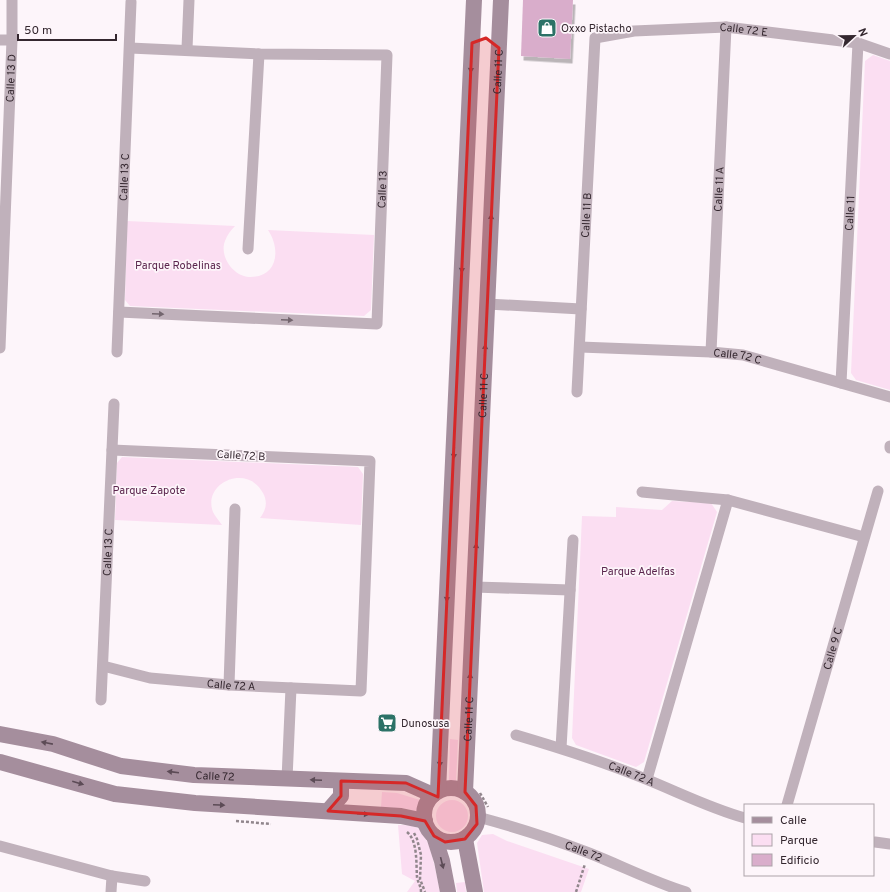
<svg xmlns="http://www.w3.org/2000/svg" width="890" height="892" viewBox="0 0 890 892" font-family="Overpass,sans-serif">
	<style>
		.green { fill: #fbdef2 }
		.building { fill: #d9adcb; filter: url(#shadow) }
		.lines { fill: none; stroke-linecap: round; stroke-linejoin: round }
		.path { stroke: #91868c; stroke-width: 2.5; stroke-dasharray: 3 2; stroke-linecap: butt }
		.street { stroke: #c0b1bb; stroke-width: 11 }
		.secondary { stroke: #a58e9d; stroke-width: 16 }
		.oneway { fill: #5c4b56 }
		.oneway2 { fill: #73656e }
		.marked { fill: #d62828; fill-opacity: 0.2; stroke: #d62828; stroke-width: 3; stroke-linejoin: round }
		.labels { text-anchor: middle; stroke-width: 3.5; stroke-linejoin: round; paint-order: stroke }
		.poi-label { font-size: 11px; fill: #34272f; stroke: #fdf5fa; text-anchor: start }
		.street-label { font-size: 11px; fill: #34272f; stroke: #fdf5fa }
		.park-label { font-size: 11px; fill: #5b264e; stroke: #fdf5fa }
	</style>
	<defs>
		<filter id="shadow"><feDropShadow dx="2.5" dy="4.5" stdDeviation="0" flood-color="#0004"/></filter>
	</defs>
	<rect width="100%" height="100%" fill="#fdf5fa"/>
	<path class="green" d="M873,55L890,61V390L856,380L851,373L865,61Z
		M127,221L235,226C231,230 227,235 225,241C219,256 233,276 249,277C278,278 281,249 268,230L374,235L371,310L364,316L130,306L125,300Z
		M122,457L358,467L363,474L361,525L260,518C266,510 268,502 263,493C247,463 202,483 213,512C215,516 219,521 222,525L115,520L117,463Z
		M672,501L711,503L717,512L644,762L636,767L576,745L572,738L582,516L616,517V507L662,510Z
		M450,739L458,740L456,781H449Z
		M382,792L397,793L420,800L417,812L408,809L381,807Z
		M436 816a16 16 0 1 1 32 0a16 16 0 1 1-32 0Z
		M398,825C405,825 413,825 419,829C431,839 437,877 440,892H407L415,881L402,874Z
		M493,834L507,841L589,869L581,892H484L477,843L482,835Z
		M465,882L466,892H457L456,883Z"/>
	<path class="building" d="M523,0H573L570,59L521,56Z"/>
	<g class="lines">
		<path class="path" d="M480,793L488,807
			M236,821L271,824
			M407,832C418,841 416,864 417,877C418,883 421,886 421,892
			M414,833L417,839L421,855L420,879L425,892
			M576,892L585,864"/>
		<g class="street">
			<path d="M0,40H12"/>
			<path d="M187,49L189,0"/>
			<path d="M248,249L259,54"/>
			<path d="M487,304L581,309"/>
			<path id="s1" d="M119,312L377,324L387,55L259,54L130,48"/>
			<path id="s2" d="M580,347L711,352L743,355L890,397"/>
			<path id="s3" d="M0,348L12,40V0"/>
			<path id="s4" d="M117,352L131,2"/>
			<path id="s5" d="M711,352L726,27"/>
			<path id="s6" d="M841,383L858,43"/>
			<path id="s7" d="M577,392L595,38L634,31L726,27L858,43L890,54"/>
			<path d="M890,448V446"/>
			<path d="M642,492L728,500L864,537"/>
			<path d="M474,587L570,590"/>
			<path id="s8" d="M103,666L150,678L229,685L361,691L370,461L112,450"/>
			<path d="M229,685L235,509"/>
			<path id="s9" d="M101,700L114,404"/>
			<path id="s10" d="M516,735C560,748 605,762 648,780C680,793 712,809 745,818"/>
			<path d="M561,748L573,540"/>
			<path d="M287,779L291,688"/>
			<path d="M647,779L728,500"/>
			<path id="s11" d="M787,805L878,491"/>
			<path id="s12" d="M478,817C515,827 553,839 589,853C622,866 653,882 686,892"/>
			<path d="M875,842L890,844"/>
			<path d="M0,846L112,876L145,881"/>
			<path d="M111,892L112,876"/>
		</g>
		<g class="secondary">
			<path id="s13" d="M0,734L53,744L121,766L194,775L406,783L433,795"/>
			<path d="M0,762L115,794L195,803L401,816L425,821"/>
			<circle cx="451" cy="815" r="27"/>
			<path d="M438,791L474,0"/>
			<path id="s14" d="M465,792L501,0"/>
			<path d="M328,811L341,796V781"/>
			<path d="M434,836L442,861L448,892"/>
			<path d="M465,839L475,892"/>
		</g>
	</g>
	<defs><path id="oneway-solid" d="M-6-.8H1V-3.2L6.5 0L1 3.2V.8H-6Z"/></defs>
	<g class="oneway">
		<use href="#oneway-solid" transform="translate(471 67) rotate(93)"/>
		<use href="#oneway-solid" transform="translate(491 220) rotate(-87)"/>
		<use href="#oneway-solid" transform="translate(462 267) rotate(93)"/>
		<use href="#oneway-solid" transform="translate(485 350) rotate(-87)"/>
		<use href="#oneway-solid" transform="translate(454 453) rotate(93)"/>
		<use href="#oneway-solid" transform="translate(476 549) rotate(-87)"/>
		<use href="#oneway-solid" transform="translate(447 596) rotate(93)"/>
		<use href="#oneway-solid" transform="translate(470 679) rotate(-87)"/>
		<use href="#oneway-solid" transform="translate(47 743) rotate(-169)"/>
		<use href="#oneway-solid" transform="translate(440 761) rotate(93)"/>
		<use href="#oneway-solid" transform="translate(173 772) rotate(-173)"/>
		<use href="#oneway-solid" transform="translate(316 780) rotate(-178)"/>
		<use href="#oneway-solid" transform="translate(78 783) rotate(16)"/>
		<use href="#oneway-solid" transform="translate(219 805) rotate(3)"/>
		<use href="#oneway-solid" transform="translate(363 814) rotate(4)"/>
		<use href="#oneway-solid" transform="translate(442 863) rotate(76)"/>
	</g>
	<g class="oneway2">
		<use href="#oneway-solid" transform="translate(158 314) rotate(3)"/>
		<use href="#oneway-solid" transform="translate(287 320) rotate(3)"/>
	</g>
	<path class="marked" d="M486,38L499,48L465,792L476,806L477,824L465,839L445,842L434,836L425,821L401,816L328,811L341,796V781L406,783L438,797L472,43Z"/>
	<defs>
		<symbol id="shop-square" viewBox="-11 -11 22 22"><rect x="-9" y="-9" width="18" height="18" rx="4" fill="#2c7267" stroke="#fdf5fa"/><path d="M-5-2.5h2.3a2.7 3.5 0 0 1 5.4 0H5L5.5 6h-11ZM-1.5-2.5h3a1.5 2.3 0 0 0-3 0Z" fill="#fff"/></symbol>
		<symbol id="supermarket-square" viewBox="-11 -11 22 22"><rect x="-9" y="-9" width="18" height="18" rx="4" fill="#2c7267" stroke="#fdf5fa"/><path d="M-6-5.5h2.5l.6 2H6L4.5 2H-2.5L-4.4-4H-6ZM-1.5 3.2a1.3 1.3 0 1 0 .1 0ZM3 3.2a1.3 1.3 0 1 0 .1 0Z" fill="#fff"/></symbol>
	</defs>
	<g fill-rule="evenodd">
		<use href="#shop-square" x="536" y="17" width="22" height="22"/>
		<use href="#supermarket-square" x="376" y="712" width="22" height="22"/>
	</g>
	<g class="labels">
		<g class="poi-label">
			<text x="561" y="32">Oxxo Pistacho</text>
			<text x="401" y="727">Dunosusa</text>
		</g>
		<g class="street-label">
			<text dy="4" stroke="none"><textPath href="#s7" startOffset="504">Calle 72 E</textPath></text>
			<text dy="4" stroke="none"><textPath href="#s14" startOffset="721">Calle 11 C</textPath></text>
			<text dy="4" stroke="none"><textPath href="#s3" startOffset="270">Calle 13 D</textPath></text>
			<text dy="4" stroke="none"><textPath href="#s4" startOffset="175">Calle 13 C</textPath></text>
			<text dy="4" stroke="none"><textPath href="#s1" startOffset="393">Calle 13</textPath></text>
			<text dy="4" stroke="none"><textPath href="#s5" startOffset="163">Calle 11 A</textPath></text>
			<text dy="4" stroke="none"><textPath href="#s6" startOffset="170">Calle 11</textPath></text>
			<text dy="4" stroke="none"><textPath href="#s7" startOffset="177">Calle 11 B</textPath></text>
			<text dy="4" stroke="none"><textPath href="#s2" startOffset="158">Calle 72 C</textPath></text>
			<text dy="4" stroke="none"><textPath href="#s14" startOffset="397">Calle 11 C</textPath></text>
			<text transform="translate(241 455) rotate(3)" y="4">Calle 72 B</text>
			<text dy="4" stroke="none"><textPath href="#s9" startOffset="148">Calle 13 C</textPath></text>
			<text dy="4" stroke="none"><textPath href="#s11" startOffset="163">Calle 9 C</textPath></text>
			<text dy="4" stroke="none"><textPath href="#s8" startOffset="130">Calle 72 A</textPath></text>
			<text dy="4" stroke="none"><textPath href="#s14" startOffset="73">Calle 11 C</textPath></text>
			<text dy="4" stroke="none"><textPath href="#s10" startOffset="122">Calle 72 A</textPath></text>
			<text dy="4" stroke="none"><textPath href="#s13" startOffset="220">Calle 72</textPath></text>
			<text dy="4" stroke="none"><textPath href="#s12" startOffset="111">Calle 72</textPath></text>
		</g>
		<g class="park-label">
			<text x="178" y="269">Parque Robelinas</text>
			<text x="149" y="494">Parque Zapote</text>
			<text x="638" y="575">Parque Adelfas</text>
		</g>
	</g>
	<rect x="744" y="804" width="130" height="72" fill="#fdf5fa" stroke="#ada3a9"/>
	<rect x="752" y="817" width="20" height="6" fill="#a58e9d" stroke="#ada3a9"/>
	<text x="780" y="824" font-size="12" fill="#34272f">Calle</text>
	<rect x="752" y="834" width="20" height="12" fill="#fbdef2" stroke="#ada3a9"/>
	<text x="780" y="844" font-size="12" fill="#34272f">Parque</text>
	<rect x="752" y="854" width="20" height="12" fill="#d9adcb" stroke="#ada3a9"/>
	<text x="780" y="864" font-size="12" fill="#34272f">Edificio</text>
	<g transform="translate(854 36) rotate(68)" stroke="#fdf5fa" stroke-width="3" paint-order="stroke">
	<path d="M0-3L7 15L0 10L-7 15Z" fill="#34272f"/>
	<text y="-6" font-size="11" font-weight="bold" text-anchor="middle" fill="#34272f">N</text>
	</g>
	<path d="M18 34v6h98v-6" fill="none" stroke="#34272f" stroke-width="2"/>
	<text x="24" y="34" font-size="12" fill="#34272f" stroke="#fdf5fa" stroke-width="3" paint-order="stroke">50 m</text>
</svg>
